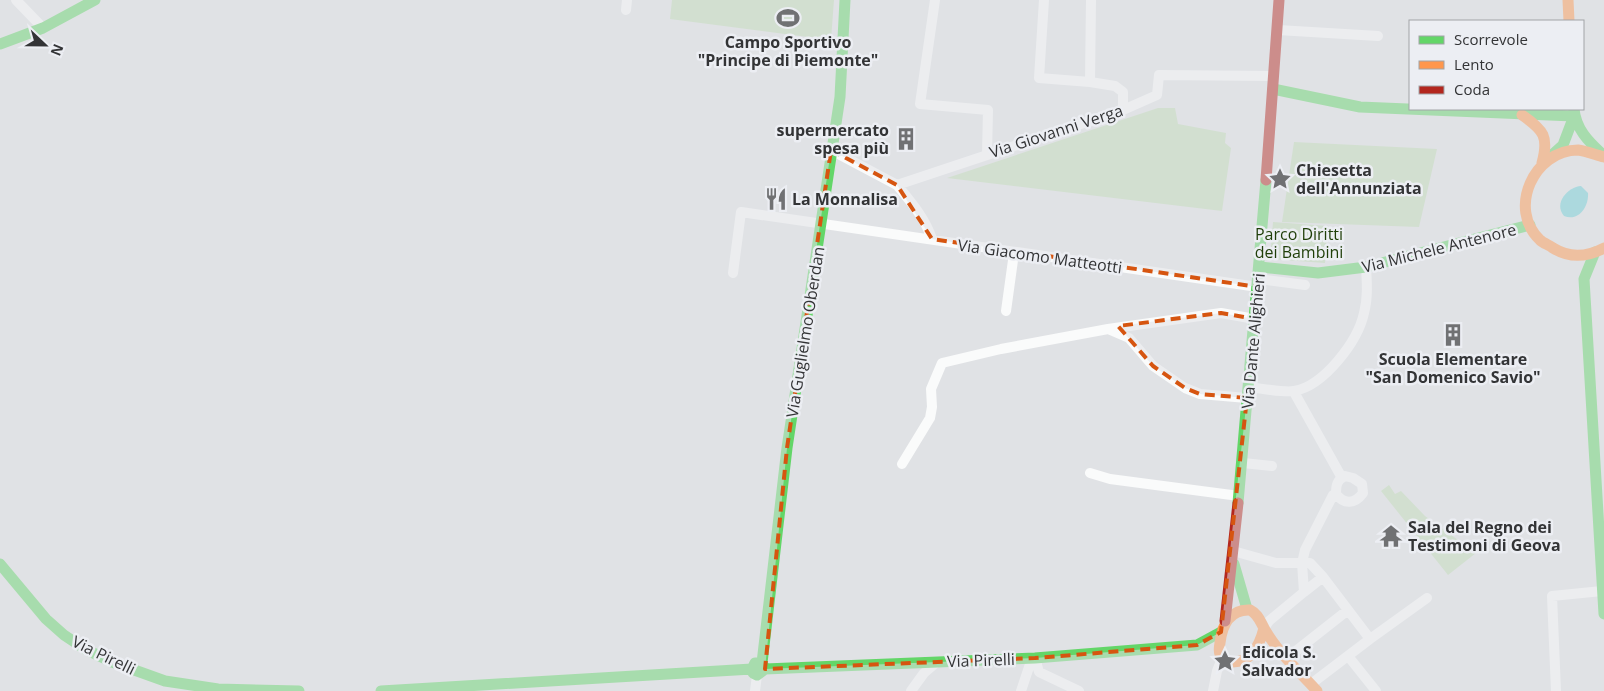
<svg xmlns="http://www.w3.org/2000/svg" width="1604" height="691" viewBox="0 0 1604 691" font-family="'Open Sans',sans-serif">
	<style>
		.green { fill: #c1dcb6 }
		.water { fill: #6dced6 }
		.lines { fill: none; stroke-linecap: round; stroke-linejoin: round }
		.street { stroke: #fafbfb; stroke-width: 10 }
		.fast { stroke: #63d668; stroke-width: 11 }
		.slow { stroke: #ff974d; stroke-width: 11 }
		.jam { stroke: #b3261e; stroke-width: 11 }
		.marked { fill: none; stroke: #d65510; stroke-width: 4; stroke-dasharray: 10 6; stroke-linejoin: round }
		.labels { text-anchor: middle; stroke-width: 5; stroke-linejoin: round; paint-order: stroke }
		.poi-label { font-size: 16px; font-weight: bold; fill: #333436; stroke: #eceef3; text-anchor: start }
		.street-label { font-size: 16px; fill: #333436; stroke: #eceef3 }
		.park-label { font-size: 16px; fill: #1f3e09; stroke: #eceef3 }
	</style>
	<rect width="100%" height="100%" fill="#e0e2e5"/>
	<path class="green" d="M672,0H834L831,40L670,19Z
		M1158,108H1175L1178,124L1226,133L1225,143L1231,148L1222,211L947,178Z
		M1294,142L1437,149L1419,227L1282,222Z
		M1273,222L1328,226L1325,263L1270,259Z
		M1389,485L1395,494L1401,491L1425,516L1476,553L1448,575L1381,491Z"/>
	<path class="water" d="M1581,186L1588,193C1589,206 1579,222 1564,216C1553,203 1568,187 1581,186Z"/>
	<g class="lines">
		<path class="street" d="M16,0L43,28
			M935,0L920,104L988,110L987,154
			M1044,0L1039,78L1090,82
			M1091,0L1090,82L1115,86L1123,92V110
			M626,10L627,0
			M1278,30L1378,36
			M831,150L897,185L1123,110L1157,95L1159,75L1273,76
			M897,185C911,202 925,218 932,239
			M733,273L741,212L1258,287
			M1258,279L1305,285
			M1006,311L1014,253
			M1108,329L1221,313L1255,319
			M1248,387C1259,388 1284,393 1294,391C1324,386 1358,341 1364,313C1368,298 1367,283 1366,267
			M1294,392L1342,478
			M1243,463L1272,466
			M902,464L930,418L932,407L931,389L942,363L1001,349L1108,329L1129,338L1153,366L1185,388L1200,394L1247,398
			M1090,473L1110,479L1239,496
			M1233,551L1276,563H1310L1323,577L1370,639L1311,684
			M1304,592L1323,577
			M1264,628L1269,621L1304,592L1302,563L1305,550L1333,495L1336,494C1344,505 1355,504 1363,493L1362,484L1353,478L1345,476C1337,480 1336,485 1336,494
			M1370,639L1427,598
			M1348,656L1376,691
			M1035,658L1039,672L1079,691
			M1287,658L1348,610
			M755,691L757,675
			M911,691L924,673L937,662
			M1021,691L1032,658
			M1213,691L1217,671L1222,659
			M1556,691L1552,596L1602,591"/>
		<path class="fast" d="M0,44L43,28L95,0
			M1273,89L1360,107L1574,116
			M1574,109C1576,129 1588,141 1602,154
			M1553,154L1563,145L1574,116
			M1595,252L1584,279L1604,614
			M1260,267L1318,273L1366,267L1530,225
			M1238,503L1266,180
			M0,564L46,619L64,635L85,649L112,662L165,681L218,689L299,691
			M1234,564L1247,609
			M762,663L787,448L840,97L845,0
			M765,669L762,663H755L752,669L753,673L757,675L765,669L1035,658L1197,645L1221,632
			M381,691L752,669"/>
		<path class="slow" d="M1568,0L1569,21
			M1522,115C1544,130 1549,137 1542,163
			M1604,157C1596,155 1586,151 1578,150C1534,150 1507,209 1540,240C1543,243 1549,245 1553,248C1569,258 1587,257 1604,248
			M1264,628C1260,644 1252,662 1233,662C1229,662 1225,661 1222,658C1218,654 1219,648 1220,643C1222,625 1230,609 1250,610C1258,614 1260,621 1264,628C1277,652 1299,671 1317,691"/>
		<path class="jam" d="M1266,180L1279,0
			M1225,621L1238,503"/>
	</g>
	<path d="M0 0H1604V691H0ZM831,150L897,185L932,239L1258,287L1255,319L1221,313L1118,326L1153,366L1185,388L1200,394L1247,398L1221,632L1197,645L1035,658L765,669L787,448Z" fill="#e0e2e5" fill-opacity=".55" fill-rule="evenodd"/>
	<path class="marked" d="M831,150L897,185L932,239L1258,287L1255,319L1221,313L1118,326L1153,366L1185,388L1200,394L1247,398L1221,632L1197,645L1035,658L765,669L787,448Z"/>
	<defs>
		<symbol id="stadium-bare" viewBox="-9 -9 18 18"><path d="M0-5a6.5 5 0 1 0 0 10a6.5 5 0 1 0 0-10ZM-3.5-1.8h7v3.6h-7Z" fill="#707173" stroke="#eceef3" stroke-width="2.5" paint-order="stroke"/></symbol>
		<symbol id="building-bare" viewBox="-9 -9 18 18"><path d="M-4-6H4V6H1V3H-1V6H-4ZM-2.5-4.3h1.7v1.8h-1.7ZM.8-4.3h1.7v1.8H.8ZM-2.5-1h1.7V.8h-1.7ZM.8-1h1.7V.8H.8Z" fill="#707173" stroke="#eceef3" stroke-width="2.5" paint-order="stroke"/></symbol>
		<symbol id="sight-bare" viewBox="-9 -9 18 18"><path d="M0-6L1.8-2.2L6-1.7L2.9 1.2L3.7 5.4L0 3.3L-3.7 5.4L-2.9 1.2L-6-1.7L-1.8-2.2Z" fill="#707173" stroke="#eceef3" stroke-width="2.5" paint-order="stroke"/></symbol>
		<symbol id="restaurant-bare" viewBox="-9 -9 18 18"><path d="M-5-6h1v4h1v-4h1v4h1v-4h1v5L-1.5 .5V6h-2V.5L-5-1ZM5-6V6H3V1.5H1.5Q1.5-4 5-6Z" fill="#707173" stroke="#eceef3" stroke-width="2.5" paint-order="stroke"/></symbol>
		<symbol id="temple-bare" viewBox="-9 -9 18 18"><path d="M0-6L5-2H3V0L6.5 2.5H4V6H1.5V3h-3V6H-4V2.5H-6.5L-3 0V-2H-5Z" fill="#707173" stroke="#eceef3" stroke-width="2.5" paint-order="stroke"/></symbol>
	</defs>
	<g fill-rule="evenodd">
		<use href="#stadium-bare" x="772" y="2" width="32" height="32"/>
		<use href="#building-bare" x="890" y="123" width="32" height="32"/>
		<use href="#sight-bare" x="1264" y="163" width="32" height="32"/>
		<use href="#restaurant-bare" x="760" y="183" width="32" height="32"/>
		<use href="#building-bare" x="1437" y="319" width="32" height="32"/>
		<use href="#temple-bare" x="1375" y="520" width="32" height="32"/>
		<use href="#sight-bare" x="1209" y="645" width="32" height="32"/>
	</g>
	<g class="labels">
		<g class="poi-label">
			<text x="788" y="48" text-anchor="middle">Campo Sportivo<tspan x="788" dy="18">"Principe di Piemonte"</tspan></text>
			<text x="889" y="136" text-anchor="end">supermercato<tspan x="889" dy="18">spesa più</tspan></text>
			<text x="1296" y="176">Chiesetta<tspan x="1296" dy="18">dell'Annunziata</tspan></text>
			<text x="792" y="205">La Monnalisa</text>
			<text x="1453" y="365" text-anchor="middle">Scuola Elementare<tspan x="1453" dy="18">"San Domenico Savio"</tspan></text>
			<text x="1408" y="533">Sala del Regno dei<tspan x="1408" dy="18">Testimoni di Geova</tspan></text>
			<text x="1242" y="658">Edicola S.<tspan x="1242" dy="18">Salvador</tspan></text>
		</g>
		<g class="street-label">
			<text transform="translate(1056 131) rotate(-18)" y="6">Via Giovanni Verga</text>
			<text transform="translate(1439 248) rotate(-14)" y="6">Via Michele Antenore</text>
			<text transform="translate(1040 256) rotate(8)" y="6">Via Giacomo Matteotti</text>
			<text transform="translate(805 332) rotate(-81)" y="6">Via Guglielmo Oberdan</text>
			<text transform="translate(1253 341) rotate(-85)" y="6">Via Dante Alighieri</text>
			<text transform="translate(104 655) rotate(26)" y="6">Via Pirelli</text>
			<text transform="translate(981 660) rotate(-2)" y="6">Via Pirelli</text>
		</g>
		<g class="park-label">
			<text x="1299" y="240">Parco Diritti<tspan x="1299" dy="18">dei Bambini</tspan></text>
		</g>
	</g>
	<rect x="1409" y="20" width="175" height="90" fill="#eceef3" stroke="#a2a4a7"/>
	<rect x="1419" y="36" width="25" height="8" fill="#63d668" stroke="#a2a4a7"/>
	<text x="1454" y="45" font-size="15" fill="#333436">Scorrevole</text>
	<rect x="1419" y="61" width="25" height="8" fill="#ff974d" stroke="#a2a4a7"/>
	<text x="1454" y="70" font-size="15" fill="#333436">Lento</text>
	<rect x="1419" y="86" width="25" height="8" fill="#b3261e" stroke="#a2a4a7"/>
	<text x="1454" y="95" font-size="15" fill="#333436">Coda</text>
	<g transform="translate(45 45) rotate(112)" stroke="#eceef3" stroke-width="4" paint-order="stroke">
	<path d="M0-4L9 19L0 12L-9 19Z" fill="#333436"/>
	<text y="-8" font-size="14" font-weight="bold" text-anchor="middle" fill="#333436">N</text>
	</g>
</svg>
